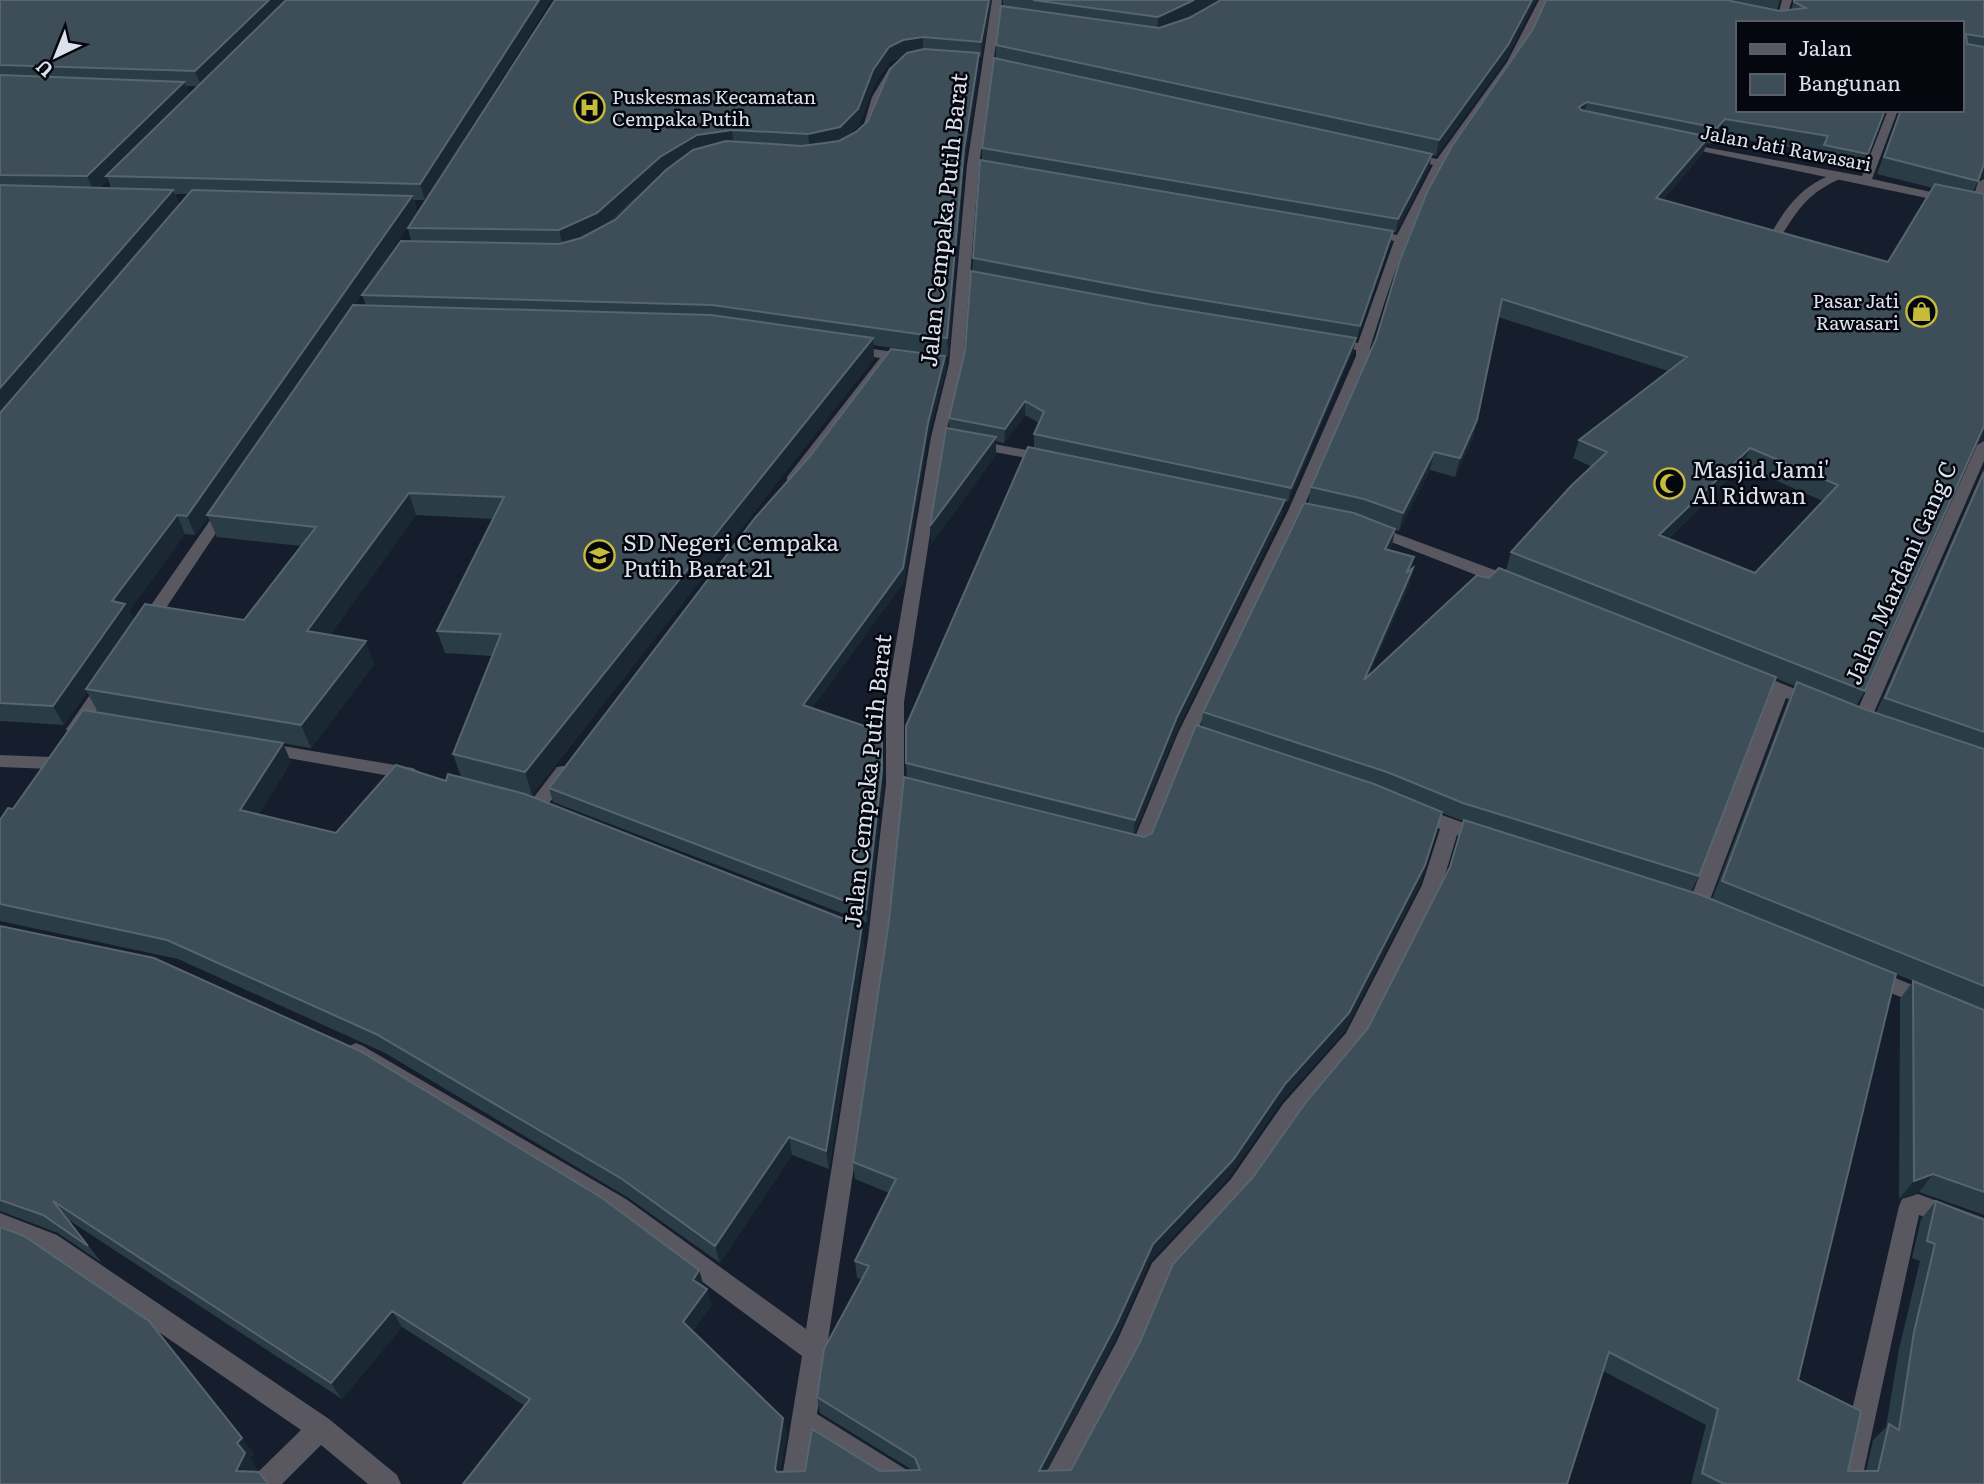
<svg xmlns="http://www.w3.org/2000/svg" width="1984" height="1484" viewBox="0 0 1984 1484" font-family="Literata,serif">
	<style>
		.lines { fill: none; stroke-linecap: round; stroke-linejoin: round }
		.lane { fill: #595760; fill-rule: evenodd }
		.street { fill: #595760; fill-rule: evenodd }
		.wall { fill: #2a3c46; fill-rule: evenodd }
		.shaded-wall { fill: #1a2834 }
		.building { fill: #3d4e58; stroke: #56656f; stroke-width: 2; fill-rule: evenodd }
		.labels { text-anchor: middle; stroke-width: 5; stroke-linejoin: round; paint-order: stroke }
		.far-poi-label { font-size: 19px; fill: #dce1eb; stroke: #05070e; text-anchor: start }
		.far-street-label { font-size: 19px; fill: #dce1eb; stroke: #05070e }
		.street-label { font-size: 23px; fill: #dce1eb; stroke: #05070e }
		.poi-label { font-size: 23px; fill: #dce1eb; stroke: #05070e; text-anchor: start }
	</style>
	<rect width="100%" height="100%" fill="#161d2c"/>
	<g class="lines">
		<path class="lane" d="M1840,172L1846,175L1844,177C1808,193 1801,205 1780,238H1772L1770,235C1788,204 1805,182 1840,172Z"/>
		<path class="street" d="M992,0H1002L979,165L963,364L945,437L904,702V784L888,939L817,1414L915,1475L919,1484H883L813,1440L807,1484H781L802,1356L610,1213L349,1058L346,1052L349,1046L356,1043L363,1046L626,1199L806,1329L868,939L886,784V702L931,437L949,364L967,165Z
			M1539,0H1549C1524,61 1480,107 1446,161C1411,219 1390,284 1370,348V356L1302,511L1196,733L1150,846L1148,851L1141,853L1123,848L1121,843L1123,838L1135,837L1178,733L1288,511L1356,356V350L1326,341L1333,337L1358,343L1394,241L1363,233L1369,229L1397,235L1433,165L1405,157L1410,154L1437,159L1507,62Z
			M1782,0H1792L1785,21L1776,23Z
			M890,67L899,69L882,97L870,132L861,134L872,97Z
			M1888,110H1898L1872,179L1972,201L1978,182L1984,179V210L1677,146L1682,143L1862,176Z
			M852,346L908,354L915,358L908,362L888,359V364L797,483H787V477L880,358L847,353V347Z
			M973,440L1048,454L1055,458L1048,462L968,447V441Z
			M1984,441V461L1871,719L1880,725L1871,731L1855,726L1852,722L1977,445Z
			M225,505L232,509L152,629H140L138,625L140,621L220,506Z
			M1373,525L1519,579L1521,583L1513,588L1507,587L1368,533L1365,530Z
			M1751,671L1818,698L1821,702L1812,708L1786,698L1708,905L1705,910L1698,913L1691,910L1688,905L1771,692L1745,681L1743,677Z
			M107,677L115,683L113,687L81,733H69L66,729L69,725L101,679Z
			M265,743L413,768L422,774L413,780L259,753L256,749L259,745Z
			M0,755L51,757L60,763L51,769L0,767Z
			M563,766L569,767L572,772L569,777L543,811H531L528,806L531,801L557,767Z
			M1420,807L1489,832L1491,837L1489,842L1482,844L1457,835L1442,885L1360,1045L1299,1118L1247,1193L1168,1279L1135,1357L1067,1484H1040L1117,1341L1152,1263L1231,1179L1283,1104L1346,1033L1422,885L1440,829L1414,819L1411,814L1414,809Z
			M1871,968L1932,993L1935,999L1932,1005L1925,1007L1864,982L1861,976L1864,970Z
			M1918,1194L1984,1218V1240L1919,1215L1861,1484H1835L1899,1206L1902,1199Z
			M0,1213L57,1235L329,1419L397,1475L401,1484H368L321,1445L282,1484H251L255,1475L301,1430L41,1251L0,1235Z"/>
	</g>
	<path class="wall" d="M0,0H551L425,200H414L417,213L354,305H366L362,295L411,241L408,228L555,0H992L981,57H979V68L964,165L948,356L873,345L874,359L532,795L461,777L453,754L492,656L445,653L437,631L493,519L416,515L330,635L374,664L311,748L98,712L87,692L64,725L0,721ZM905,55L868,121L856,132L847,137L859,125L874,85L890,62ZM186,86H198L189,95ZM662,173L615,220L607,225ZM108,179L111,188H99ZM175,194H188L179,205ZM208,517L217,537L301,546L244,620H134L129,611L185,534L195,535Z
		M1003,0H1536L1505,61L1436,156L1431,155L1429,167L1396,232H1393L1390,244L1357,339H1356L1353,351L1288,502L1284,501L1282,515L1176,732L1134,834L1144,837L1152,833L1201,727L1203,712L1308,504L1311,487L1546,0H1780L1777,10L1780,11L1791,10L1794,0H1984V177L1978,180L1973,192L1984,440L1976,443L1865,691L1856,706L1876,713L1984,468V1215L1919,1192L1899,1199L1900,999L1913,981L1896,974L1798,1380L1848,1471H1866L1873,1440L1886,1427L1899,1349L1920,1261L1912,1258L1921,1219L1936,1201L1984,1484H1691L1706,1425L1603,1371L1567,1484H463L525,1406L402,1327L342,1399L67,1219L102,1263L58,1233L0,1211V926L704,1287L712,1305L693,1331L787,1433L780,1472L880,1471L912,1470L820,1413L817,1397L862,1279L857,1278L855,1261L889,1193L855,1179L853,1162L889,920L907,778L906,763L1034,448V434L1039,423L1025,415L1004,443L996,441V455L931,544L949,428V418L965,351L982,160V148L996,58V45L1003,6ZM1207,8L1189,18L1179,22ZM1737,23L1961,110H1900L1877,174L1933,188L1888,262L1663,200L1703,153L1707,143L1712,144L1719,135L1822,153L1818,162L1861,171L1885,110ZM1498,317L1668,371L1579,440L1573,458L1592,467L1511,552L1506,570L1489,578L1369,675L1409,585L1413,568L1411,570L1414,557L1389,550L1392,545L1395,530L1399,531L1430,470L1455,477L1473,438ZM1742,466L1823,501L1755,573L1668,539ZM1775,678L1795,686L1788,701L1712,899L1691,892L1699,876ZM1442,813L1463,821L1449,870L1368,1028L1253,1177L1071,1470L1046,1471L1115,1340L1150,1261L1229,1177L1281,1102L1344,1032L1420,884Z
		M945,356L946,369L928,437L904,582L812,708L883,746V784L867,923L553,802L549,788Z
		M291,762L259,814L336,833L864,945L829,1169L792,1155L720,1263L627,1197L385,1053L178,959L0,921V820L13,809Z"/>
	<path class="shaded-wall" d="M269,0H288L201,86L195,71Z
		M539,0H551L425,200L420,184Z
		M989,0H992L981,57V42Z
		M1194,0H1230L1219,2L1157,32L1158,17Z
		M1532,0H1536L1505,61L1436,156L1439,140Z
		M923,37V52L903,55L890,62L874,85L859,125L841,144L810,150L808,134L889,47L903,40Z
		M979,53V68L964,165L948,356L947,338L964,149Z
		M184,82L190,97L106,176L108,179L94,192L87,176Z
		M1587,102L1583,118L1579,107Z
		M1725,119L1719,135L1712,144L1717,128Z
		M732,130L734,146L662,173L600,230L563,247L559,230L660,157L697,135Z
		M1709,137L1703,153L1650,215L1656,198Z
		M1432,154L1429,167L1396,232L1398,219Z
		M1984,164V177L1976,181L1983,165Z
		M173,190L179,206L0,417V388Z
		M412,196L417,213L209,515H207L208,517L195,535L187,516Z
		M1393,231L1390,244L1357,339L1360,326Z
		M873,338L874,359L532,795L525,772Z
		M1356,338L1353,351L1288,502L1291,488Z
		M945,356L946,369L928,437L904,582L804,719L803,705L928,423Z
		M1025,401V415L1004,443L1005,429Z
		M1477,420L1473,438L1455,477L1460,458Z
		M1984,426V440L1975,444Z
		M996,437V455L931,544L930,526Z
		M1750,448L1742,466L1652,554L1659,535Z
		M1434,452L1430,470L1399,531L1403,513Z
		M409,493L416,515L317,654L307,631Z
		M1285,500L1282,515L1176,732L1133,835L1135,820L1177,717Z
		M177,515L185,534L129,611L135,622L86,689L87,692L64,725L53,706L112,601Z
		M1395,529L1392,545L1382,565L1385,549Z
		M1413,568L1409,585L1360,696L1364,680Z
		M366,641L374,664L311,748L301,725Z
		M882,732L883,784L867,923L866,909Z
		M283,743L291,762L250,829L240,810Z
		M1437,831L1420,884L1344,1032L1281,1102L1229,1177L1150,1261L1115,1340L1039,1484V1471L1153,1244Z
		M862,926L864,945L829,1169L826,1151Z
		M789,1137L792,1155L720,1263L715,1246Z
		M1933,1174L1919,1192L1899,1199L1914,1181Z
		M699,1270L704,1286L693,1280Z
		M707,1289L712,1305L688,1338L683,1322Z
		M392,1311L402,1327L342,1399L331,1383Z
		M149,1321L255,1454L250,1458L258,1469L250,1484L236,1471L237,1443Z
		M783,1418L787,1433L778,1484L775,1469Z"/>
	<path class="building" d="M0,0H269L195,71L0,65Z
		M286,0H539L420,184L106,176Z
		M555,0H989L981,42L923,37L903,40L889,47L873,70L858,109L840,127L808,134L732,130L697,135L660,157L597,213L559,230L408,228Z
		M1033,0H1194L1158,17Z
		M1221,0H1532L1508,45L1439,140L996,45L1001,6L1159,28L1189,18Z
		M1546,0H1726L1780,11L1806,8L1794,2V0H1984V37L1966,34L1967,44L1984,47V164L1978,181L1884,157L1901,110H1961V23H1737V110H1885L1868,154L1824,145L1828,136L1725,119L1717,128L1587,102L1579,107L1581,110L1709,137L1656,198L1888,262L1935,184L1984,194V426L1865,691L1511,552L1571,486L1607,452L1579,440L1687,357L1502,299L1477,420L1460,458L1434,452L1403,513L1364,499L1311,487L1376,339L1400,260L1428,190L1452,146L1533,29ZM1750,448L1838,485L1755,573L1659,535Z
		M924,49L979,53L964,149L947,338L712,305L362,295L401,241L559,244L581,238L615,220L666,170L693,150L726,141L802,146L839,141L856,132L868,121L890,69L907,53Z
		M994,58L1432,154L1398,219L982,148Z
		M0,75L184,82L87,176L0,175Z
		M980,160L1393,231L1360,326L1153,292L973,258Z
		M0,185L173,190L0,388Z
		M192,190L412,196L187,516L177,515L112,601L125,604L53,706L0,703V413Z
		M971,271L1153,305L1356,338L1291,488L1034,434L1044,412L1025,401L1005,429L949,418L965,351Z
		M353,305L711,315L873,338L525,772L453,754L501,634L437,631L504,497L409,493L307,631L366,641L301,725L86,689L145,604L244,620L316,527L207,515Z
		M891,349L945,356L928,423L903,568L803,705L882,732V770L866,909L549,788L755,518L810,456Z
		M946,428L996,437L930,526Z
		M1028,447L1285,500L1177,717L1135,820L906,763V726Z
		M1984,472V732L1885,698Z
		M1304,503L1354,513L1395,529L1385,549L1414,557L1406,573L1413,568L1364,680L1477,575L1489,578L1499,568L1776,677L1699,876L1463,803L1387,772L1203,712Z
		M1797,682L1864,709L1984,749V986L1722,881Z
		M83,710L283,743L240,810L336,833L396,765L446,781L448,774L525,794L862,926L826,1151L789,1137L715,1246L622,1179L376,1034L167,940L0,904V820L8,808L13,809Z
		M1196,725L1374,784L1442,812L1425,865L1349,1013L1285,1084L1233,1160L1153,1244L1117,1323L1039,1471L1071,1470L1140,1342L1173,1264L1253,1177L1306,1102L1368,1028L1450,867L1464,820L1701,895L1896,974L1798,1380L1861,1411L1848,1471H1878L1889,1424L1899,1430L1914,1332L1935,1244L1927,1241L1936,1201L1984,1220V1484H1724L1702,1473L1718,1409L1609,1352L1567,1484H463L530,1399L392,1311L331,1383L53,1201L88,1246L43,1215L0,1200V926L154,958L360,1051L602,1198L699,1270L693,1280L707,1289L683,1322L783,1418L775,1469L777,1472L805,1471L812,1429L880,1471L920,1470L915,1458L817,1397L824,1349L869,1266L855,1261L896,1179L853,1162L889,920L904,777L1144,837L1152,833Z
		M1913,981L1984,1010V1192L1933,1174L1914,1181Z
		M0,1227L24,1236L149,1321L242,1438L237,1443L245,1453L236,1471L259,1472L268,1484H0Z"/>
	<defs>
		<symbol id="hospital-ring" viewBox="-11 -11 22 22"><circle r="9.5" fill="#05070e" stroke="#c7bb3b" stroke-width="1.5"/><path d="M-5-5h3v3.5h4V-5h3V5h-3V1.5h-4V5h-3Z" fill="#c7bb3b"/></symbol>
		<symbol id="shop-ring" viewBox="-11 -11 22 22"><circle r="9.5" fill="#05070e" stroke="#c7bb3b" stroke-width="1.5"/><path d="M-5-2.5h2.3a2.7 3.5 0 0 1 5.4 0H5L5.5 6h-11ZM-1.5-2.5h3a1.5 2.3 0 0 0-3 0Z" fill="#c7bb3b"/></symbol>
		<symbol id="mosque-ring" viewBox="-11 -11 22 22"><circle r="9.5" fill="#05070e" stroke="#c7bb3b" stroke-width="1.5"/><path d="M3.5-4.9A6 6 0 1 0 3.5 4.9A5 5 0 1 1 3.5-4.9Z" fill="#c7bb3b"/></symbol>
		<symbol id="school-ring" viewBox="-11 -11 22 22"><circle r="9.5" fill="#05070e" stroke="#c7bb3b" stroke-width="1.5"/><path d="M0-5L7-2L0 1L-7-2ZM-4 1L0 2.5L4 1V4Q0 6-4 4Z" fill="#c7bb3b"/></symbol>
	</defs>
	<g fill-rule="evenodd">
		<use href="#hospital-ring" x="572" y="90" width="35" height="35"/>
		<use href="#shop-ring" x="1904" y="294" width="35" height="35"/>
		<use href="#mosque-ring" x="1652" y="466" width="35" height="35"/>
		<use href="#school-ring" x="582" y="538" width="35" height="35"/>
	</g>
	<g class="labels">
		<g class="far-poi-label">
			<text x="612" y="104">Puskesmas Kecamatan<tspan x="612" dy="22">Cempaka Putih</tspan></text>
			<text x="1899" y="308" text-anchor="end">Pasar Jati<tspan x="1899" dy="22">Rawasari</tspan></text>
		</g>
		<g class="far-street-label">
			<text transform="translate(1786 148) rotate(11)" y="7">Jalan Jati Rawasari</text>
		</g>
		<g class="street-label">
			<text transform="translate(944 220) rotate(-84)" y="8">Jalan Cempaka Putih Barat</text>
			<text transform="translate(1901 573) rotate(-66)" y="8">Jalan Mardani Gang C</text>
			<text transform="translate(868 781) rotate(-84)" y="8">Jalan Cempaka Putih Barat</text>
		</g>
		<g class="poi-label">
			<text x="1692" y="478">Masjid Jami'<tspan x="1692" dy="26">Al Ridwan</tspan></text>
			<text x="623" y="551">SD Negeri Cempaka<tspan x="623" dy="26">Putih Barat 21</tspan></text>
		</g>
	</g>
	<rect x="1736" y="21" width="228" height="91" fill="#05070e" stroke="#5b5e66" stroke-width="2"/>
	<rect x="1750" y="44" width="35" height="10" fill="#595760" stroke="#5b5e66" stroke-width="2"/>
	<text x="1798" y="56" font-size="21" fill="#dce1eb">Jalan</text>
	<rect x="1750" y="74" width="35" height="21" fill="#3d4e58" stroke="#5b5e66" stroke-width="2"/>
	<text x="1798" y="91" font-size="21" fill="#dce1eb">Bangunan</text>
	<g transform="translate(56 56) rotate(223)" stroke="#05070e" stroke-width="5" paint-order="stroke">
	<path d="M0-5L12 26L0 18L-12 26Z" fill="#dce1eb"/>
	<text y="-10" font-size="19" font-weight="bold" text-anchor="middle" fill="#dce1eb">U</text>
	</g>
</svg>
